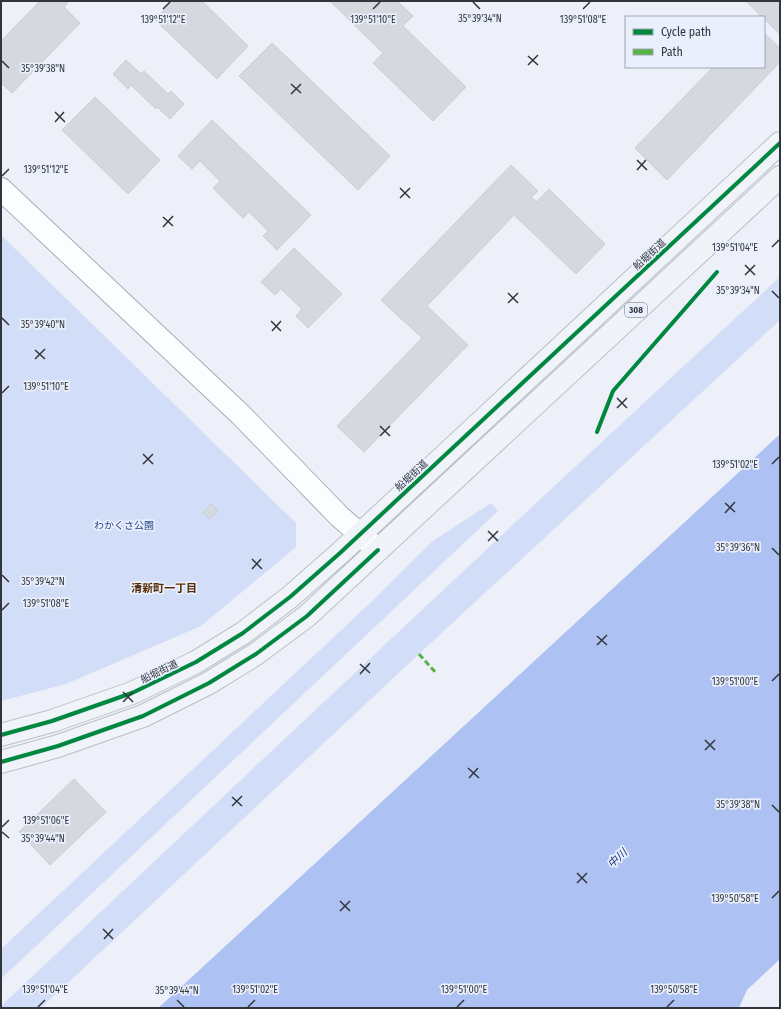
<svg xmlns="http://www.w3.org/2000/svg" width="781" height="1009" viewBox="0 0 781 1009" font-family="'Fira Sans Condensed','Noto Sans JP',sans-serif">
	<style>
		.green { fill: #d2ddf7 }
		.water { fill: #adc2f2 }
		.pier { fill: #edf0f8 }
		.building { fill: #d5d9df; stroke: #cacdd3 }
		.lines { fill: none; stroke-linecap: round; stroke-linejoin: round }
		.tertiary-casing { stroke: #a9acb2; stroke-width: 24 }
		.primary-casing { stroke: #babfca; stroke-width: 24 }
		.tertiary { stroke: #fcfdfe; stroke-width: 22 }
		.primary { stroke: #f0f3f8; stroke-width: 22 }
		.quiet { stroke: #56b246; stroke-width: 3; stroke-dasharray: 6 3; stroke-linecap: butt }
		.cycleway-casing { stroke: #e9effc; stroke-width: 6 }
		.cycleway { stroke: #00873e; stroke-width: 4 }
		.ticks { fill: none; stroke: #32353b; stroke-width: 1.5 }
		.labels { text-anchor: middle; stroke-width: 3.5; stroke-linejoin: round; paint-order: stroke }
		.shield { fill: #e9effc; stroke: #696d75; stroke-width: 1 }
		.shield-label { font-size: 9px; font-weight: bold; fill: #32353b }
		.street-label { font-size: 10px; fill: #32353b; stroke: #e9effc }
		.park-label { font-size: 10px; fill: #25418c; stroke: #e9effc }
		.neighbourhood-label { font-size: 11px; font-weight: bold; fill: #572b05; stroke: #e9effc }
		.water-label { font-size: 11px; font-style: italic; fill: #19337d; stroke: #e9effc }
		.ticks-label { font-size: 10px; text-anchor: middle; fill: #32353b; stroke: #e9effc; stroke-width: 3.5; stroke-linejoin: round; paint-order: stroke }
	</style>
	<rect width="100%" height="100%" fill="#edf0f8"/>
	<path class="green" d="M1,235L296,523V547L201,626L66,684L1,701Z
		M780,277V320L419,654L41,1008H1V1006C260,762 518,518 780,277Z
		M491,503L498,511L1,979V949L369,604L433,541Z"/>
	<path class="water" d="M780,434V959L747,990L739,1008H158Z"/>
	<path class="pier" d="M779,432H780V434L158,1008H156Z"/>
	<path class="building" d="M40,1H69L64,7L80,23L12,93L1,83V41Z
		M172,1H202L248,46L217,79L155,20Z
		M330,1H397L413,16L403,26L466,87L433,121L373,63L383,53Z
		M746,1H780V34L764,19V17H762Z
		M764,33L780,48V62L667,180L635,148L713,67H764Z
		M272,43L390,156L358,190L239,76Z
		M126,60L141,74L144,71L168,94L171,91L184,104L170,119L157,107L156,109L131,85L128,89L113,74Z
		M95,97L160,160L128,194L62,130Z
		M212,120L311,215L277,250L263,236L268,231L249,212L243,218L213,188L220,181L200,161L192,169L178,156Z
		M511,165L538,191L531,197L537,202L549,189L605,244L576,274L514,215L427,306L468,345L364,452L337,426L422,338L381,300Z
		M294,248L342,294L308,328L296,316L302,309L281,289L275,295L261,282Z
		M211,504L218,511L209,519L203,512Z
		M74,779L106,812L50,865L19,832Z"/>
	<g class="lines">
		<defs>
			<path id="tertiary" d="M1,189L241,415L340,517L378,550"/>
			<path id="primary" d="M1,735L52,721L132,693L196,662L243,633L290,597L340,553L780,143
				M1,762L58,746L143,716L209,683L256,654L307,616L780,177"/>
		</defs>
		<use href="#tertiary" class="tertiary-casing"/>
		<use href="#primary" class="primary-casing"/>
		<use href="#tertiary" class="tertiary"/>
		<use href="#primary" class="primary"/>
		<path class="quiet" d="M419,654L437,674"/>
		<defs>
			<path id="cycleway" d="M597,432L613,391L717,272
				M1,735L52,721L132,693L196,662L243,633L290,597L340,553L780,143
				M1,762L58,746L143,716L209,683L256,654L307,616L378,550"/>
		</defs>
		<use href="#cycleway" class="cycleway-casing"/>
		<use href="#cycleway" class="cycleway"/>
	</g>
	<path class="ticks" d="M473,2L480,9M163,9L170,2M373,9L380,2M583,9L590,2M528,56L538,65M2,61L9,68M528,65L538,55M291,84L301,93M291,94L301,84M55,112L65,122M55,122L64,112M637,160L647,170M637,170L646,160M2,176L9,169M400,188L410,198M400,198L410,188M163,217L173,226M163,227L173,216M772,247L779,240M745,265L755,275M745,275L755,265M772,291L779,298M508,293L518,303M508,303L518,293M2,318L9,325M271,321L281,331M272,331L281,321M35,350L45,359M35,359L45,349M2,393L9,386M617,398L627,408M617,408L627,398M380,426L390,436M380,436L390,426M143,454L153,464M143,464L153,454M772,464L779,457M725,503L735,512M725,513L735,502M488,531L498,541M488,541L498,531M772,548L779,555M252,559L262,569M252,569L261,559M2,575L9,582M2,610L9,603M597,636L607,645M597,645L607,635M360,664L370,673M360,674L370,663M772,681L779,674M123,692L133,702M123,702L133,692M705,740L715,750M705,750L715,740M468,768L479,778M469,778L478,768M232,797L242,806M772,805L779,812M232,806L242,796M2,827L9,820M2,832L9,838M577,873L587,883M577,883L587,873M772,898L779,891M340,901L350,911M340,911L350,901M103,929L113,939M104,939L113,929M177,1000L184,1007M38,1007L45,1000M248,1007L255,1000M457,1007L464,1000M667,1007L674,1000"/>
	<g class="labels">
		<rect class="shield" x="625" y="303" width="22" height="14" rx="3"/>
		<g class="shield-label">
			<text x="636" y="313">308</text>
		</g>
		<g class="street-label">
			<text transform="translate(649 254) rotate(-43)" y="4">船堀街道</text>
			<text transform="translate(411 475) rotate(-43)" y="4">船堀街道</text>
			<text transform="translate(159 671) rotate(-26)" y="4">船堀街道</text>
		</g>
		<g class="park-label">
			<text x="124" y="529">わかくさ公園</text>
		</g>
		<g class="neighbourhood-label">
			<text x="164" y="592">清新町一丁目</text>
		</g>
		<g class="water-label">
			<text transform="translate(617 858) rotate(-43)" y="4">中川</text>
		</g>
	</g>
	<g class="ticks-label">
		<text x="480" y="22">35°39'34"N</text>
		<text x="163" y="23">139°51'12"E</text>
		<text x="373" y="23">139°51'10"E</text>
		<text x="583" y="23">139°51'08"E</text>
		<text x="43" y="72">35°39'38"N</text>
		<text x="46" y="173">139°51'12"E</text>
		<text x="735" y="251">139°51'04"E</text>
		<text x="738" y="294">35°39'34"N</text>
		<text x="43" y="328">35°39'40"N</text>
		<text x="46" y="390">139°51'10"E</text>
		<text x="735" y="468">139°51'02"E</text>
		<text x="738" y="551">35°39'36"N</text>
		<text x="43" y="585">35°39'42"N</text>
		<text x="46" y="607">139°51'08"E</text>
		<text x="735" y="685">139°51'00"E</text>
		<text x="738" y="808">35°39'38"N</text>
		<text x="46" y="824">139°51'06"E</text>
		<text x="43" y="842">35°39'44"N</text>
		<text x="735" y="902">139°50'58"E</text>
		<text x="45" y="993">139°51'04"E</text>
		<text x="255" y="993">139°51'02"E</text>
		<text x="464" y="993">139°51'00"E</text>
		<text x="674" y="993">139°50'58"E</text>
		<text x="177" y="994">35°39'44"N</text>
	</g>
	<rect width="781" height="1009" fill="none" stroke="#32353b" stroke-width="4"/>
	<rect x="625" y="16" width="140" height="52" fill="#e9effc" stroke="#a0a5af"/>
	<rect x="633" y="29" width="20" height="6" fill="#00873e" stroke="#a0a5af"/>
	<text x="661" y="36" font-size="12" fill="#32353b">Cycle path</text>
	<rect x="633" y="49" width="20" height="6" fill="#56b246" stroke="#a0a5af"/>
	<text x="661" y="56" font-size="12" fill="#32353b">Path</text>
</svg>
